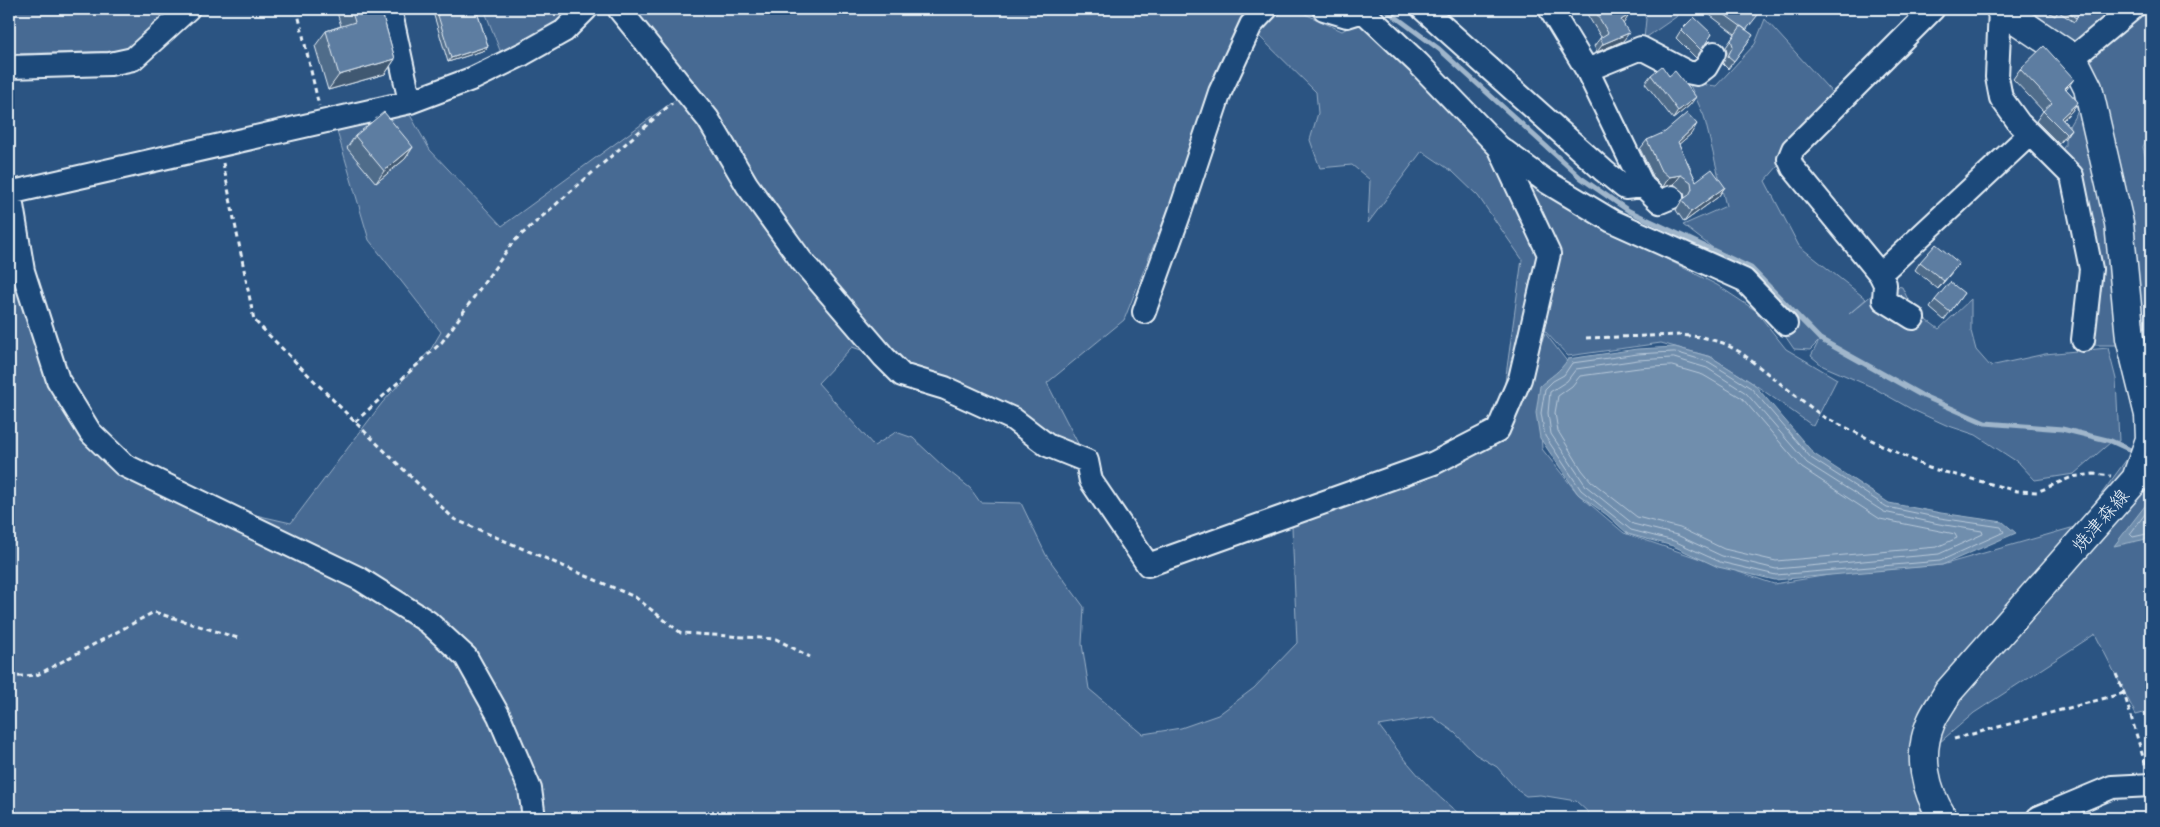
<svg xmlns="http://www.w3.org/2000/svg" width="2160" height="827" viewBox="0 0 2160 827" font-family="Itim,'Klee One',sans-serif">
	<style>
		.green { fill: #476b93; stroke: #98aec6 }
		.water { fill: #708ead; stroke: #a0b6cb }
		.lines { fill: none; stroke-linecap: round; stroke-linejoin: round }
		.shore { stroke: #b8c9da; stroke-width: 1 }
		.stream { stroke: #a0b6cb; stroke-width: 5 }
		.minor-casing { stroke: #e8f1f8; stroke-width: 26 }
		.major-casing { stroke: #e8f1f8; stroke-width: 31 }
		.path { stroke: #e8f1f8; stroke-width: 3; stroke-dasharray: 5 4; stroke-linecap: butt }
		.minor { stroke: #1f4a7a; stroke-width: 22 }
		.major { stroke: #1f4a7a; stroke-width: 28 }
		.wall { fill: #506c8a; stroke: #e8f1f8 }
		.shaded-wall { fill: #415871; stroke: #e8f1f8 }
		.building { fill: #5d7da1; stroke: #e8f1f8 }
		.labels { text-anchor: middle; stroke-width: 4; stroke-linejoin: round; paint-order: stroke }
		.street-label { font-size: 19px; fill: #e8f1f8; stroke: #1f4a7a }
	</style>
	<rect width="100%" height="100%" fill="#2b5482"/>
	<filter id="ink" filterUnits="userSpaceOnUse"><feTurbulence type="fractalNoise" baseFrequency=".02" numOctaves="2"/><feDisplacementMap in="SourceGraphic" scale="10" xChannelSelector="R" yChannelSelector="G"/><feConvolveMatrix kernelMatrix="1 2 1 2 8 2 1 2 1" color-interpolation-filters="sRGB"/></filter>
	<g filter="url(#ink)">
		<path class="green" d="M9,9H180L163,25L121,51L9,54Z
			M484,9H571L555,24L501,53Z
			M626,9H1248L1124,320L1047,383L1087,461L930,372L852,347L818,383L874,446L896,432L913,438L946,469L970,488L980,502L1021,503L1046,555L1084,607L1082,644L1089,689L1143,734L1181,728L1218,715L1254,688L1297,643L1292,527L1320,504L1507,430L1545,333L1569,364L1539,393L1542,449L1578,494L1624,533L1774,584L1841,573L1942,565L2078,526L2151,426V711L2136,715L2095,634L1974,713L1925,755L1920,809L1926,818H1588L1589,813L1576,801L1540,795L1526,796L1517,790L1497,767L1475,754L1455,733L1433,717L1379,726C1405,760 1430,793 1465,818H9V193L30,325L118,460L198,502L291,523L382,403L431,349L441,332L369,240L336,128L410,115L430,150L502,226L686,92Z
			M1642,9H1681L1676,17L1644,39L1646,19Z
			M2030,9H2151V129L2143,147L2151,178V393L2063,36Z
			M1284,11L1303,13L1342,31L1361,21L1396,54L1492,155L1531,235L1537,254L1534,287L1499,426L1522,259L1478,196L1453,172L1422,151L1368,223L1370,180L1352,165L1320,168L1310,140L1318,113L1316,92L1259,36L1262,28Z
			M1765,19L1837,98L1765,181L1799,246L1866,299L1849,314L1885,284L1902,287L1913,310L1939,329L1971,299V331L1976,350L1990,366L2045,354L2108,348L2116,379L2119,441L2111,442L2074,474L2035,480L2019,463L1976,435L1946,425L1911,409L1872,387L1823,366L1811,356L1819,341L1810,350L1794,349L1762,302L1746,267L1727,259L1683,225L1726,206L1704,116L1689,83L1716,86L1755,44Z
			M2079,109L2112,228L2122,345H2084L2094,281L2059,155L2065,145V133Z
			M1523,176L1571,210L1717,285L1755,310L1786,349L1837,379L1813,426L1754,384L1711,357L1661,343L1568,356L1543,329L1549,254Z"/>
		<path class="water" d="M1675,347L1711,357L1754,384L1814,454L1889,503L1941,513L2003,522L2016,533L1942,565L1775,580L1718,567L1673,546L1628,534L1607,515L1578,494L1540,438L1536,413L1540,386C1552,375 1559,373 1568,359L1637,349Z
			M2151,498V538L2114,546Z"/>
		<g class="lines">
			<path class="shore" d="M1675,352L1709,362L1751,388L1811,458L1887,507L1940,518L2001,527L2004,532L1940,561L1776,575L1720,562L1674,541L1631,530L1581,490L1545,436L1541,413L1545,389L1553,381L1564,375L1572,363L1638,354Z
				M1674,358L1707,368L1746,393L1807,463L1884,512L1939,524L1982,531L1983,534L1939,554L1776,569L1722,556L1677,535L1633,524L1586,486L1551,434L1548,413L1550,392L1567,381L1576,369L1638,360Z
				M1672,366L1703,375L1742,398L1802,468L1880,519L1955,534L1957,538L1937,547L1776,561L1724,549L1680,528L1637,517L1591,481L1582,470L1558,431L1555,413L1558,396L1572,386L1580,376L1639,368Z
				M2151,506L2130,534L2133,537L2151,533"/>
			<path class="stream" d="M1385,9L1439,49L1581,178L1629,211L1751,268L1820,339L1921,395L1985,423L2062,429L2111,441L2137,453"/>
			<defs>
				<path id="minor" d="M390,9L410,102
					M619,9L708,119L747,185L801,260L884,357L902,375L945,388L1013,419L1047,445L1087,461L1091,481L1148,565L1434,463L1498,430L1520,379L1549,254L1499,147
					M1324,9L1347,16L1363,11L1364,9
					M1423,9L1604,171L1625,188L1643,186
					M1550,9L1587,70L1643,186L1660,202L1672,197
					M2000,9L1997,77L2001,98L2019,123L2072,176L2091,269L2083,340
					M1363,11L1418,63L1499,147L1547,182L1612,221L1744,280L1786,324
					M2073,58L2132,9
					M9,67L110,64L133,59L188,9
					M1587,70L1641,48L1687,72L1697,74L1706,67L1714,53
					M9,193L410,102L474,78L523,54L564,31L586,9
					M10,193L23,271L58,380L90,432L124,465L360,579L428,622L466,657L499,716L530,789L534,818
					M1880,274L2030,134
					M1144,312L1180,212L1220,92L1251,25L1266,9
					M1913,318L1884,300L1885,284L1880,274L1793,168L1789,159L1793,149L1933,9
					M2038,818L2112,787L2151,785"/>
				<path id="major" d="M1943,818C1925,790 1917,755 1931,722C1935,712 1943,702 1948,692L2136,479L2150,439L2149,415L2130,338L2119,223L2088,88L2073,58L2000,9"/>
			</defs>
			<use href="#minor" class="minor-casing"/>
			<use href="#major" class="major-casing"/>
			<path class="path" d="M297,9L319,106
				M223,163L254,320L355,422L454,519L635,597L681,633L776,639L810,657
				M1586,338L1680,335L1702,337L1723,343L1740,352L1822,416L1929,468L1968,478L2017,491L2037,492L2072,477L2094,474L2111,476
				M355,422L442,342L513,242L672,103
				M2116,674L2124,693L2146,767
				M9,677L37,675L154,612L241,639
				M1954,739L2124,693"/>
			<use href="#minor" class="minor"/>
			<use href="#major" class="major"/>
		</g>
		<path class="wall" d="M336,9H381L395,59L385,74L328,90L315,46L326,31L341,26Z
			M432,9H476L488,46L485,50L448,62Z
			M1587,9H1626L1629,15L1623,23V41L1597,52L1594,46L1601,37L1585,11Z
			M1704,9H1759L1746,30L1753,35L1728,69L1723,64L1727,53L1726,47L1735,34L1703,10Z
			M2043,9H2060L2055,16Z
			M2062,9H2082L2074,22L2059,12Z
			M1681,30L1712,34L1696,58L1676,38Z
			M2020,69L2067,90L2078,102L2071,112L2063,120L2071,129L2064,139L2059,144L2036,121L2043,111L2013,79Z
			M1651,75L1669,76L1690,105L1673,119L1645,83Z
			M1691,134L1679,144L1696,181L1725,187L1718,197L1684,222L1676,210L1682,200L1685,198L1684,192L1674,184L1663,187L1654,178L1640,149L1647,140Z
			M355,136L413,147L405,159L376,183L347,148Z
			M1920,262L1959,263L1938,289L1915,270Z
			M1964,293L1944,320L1930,308L1935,300Z"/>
		<path class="shaded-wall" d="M1629,15L1624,23L1616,28L1621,20Z
			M1629,33L1623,41L1597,52L1603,44Z
			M488,46L485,50L448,62L451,58Z
			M395,59L385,74L328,90L339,75Z
			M2074,79L2067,89L2058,98L2065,88Z
			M1696,97L1690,105L1673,119L1678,111Z
			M2078,102L2071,112L2057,125L2061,118Z
			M1697,124L1691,134L1671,151L1678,142Z
			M2071,129L2064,139L2059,144L2066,134Z
			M413,147L405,159L376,183L384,171Z
			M1681,175L1674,184L1663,187L1669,177Z
			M1725,187L1718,197L1684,222L1691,212Z
			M1959,263L1953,271L1938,289L1944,281Z"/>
		<path class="building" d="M351,9H381L395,59L339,75L326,31L355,22Z
			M436,9H476L488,46L451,58Z
			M1594,9H1626L1629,15L1621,20L1629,33L1603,44L1600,38L1608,33Z
			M1717,9H1759L1761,11L1746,30Z
			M2063,9H2082L2076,18Z
			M1694,17L1712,34L1701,50L1681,30Z
			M1741,26L1753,35L1734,61L1728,56L1733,46L1731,40Z
			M2044,46L2074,79L2065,88L2078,102L2061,118L2071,129L2066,134L2043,111L2052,103L2020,69Z
			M1662,66L1669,76L1675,71L1696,97L1678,111L1651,75Z
			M384,112L413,147L384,171L355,136Z
			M1687,113L1697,124L1678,142L1696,181L1712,169L1725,187L1691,212L1682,200L1689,195L1692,189L1691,182L1681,175L1669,177L1660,169L1647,140L1665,132Z
			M1936,244L1959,263L1944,281L1920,262Z
			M1950,282L1964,293L1950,312L1935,300Z"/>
	</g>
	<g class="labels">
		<g class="street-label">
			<text transform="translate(2100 520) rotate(-49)" y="7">焼津森線</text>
		</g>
	</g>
	<rect width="2160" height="827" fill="none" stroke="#1f4a7a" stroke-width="30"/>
	<rect x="15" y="15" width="2130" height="797" fill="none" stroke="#e8f1f8" stroke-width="2" filter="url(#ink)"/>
</svg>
